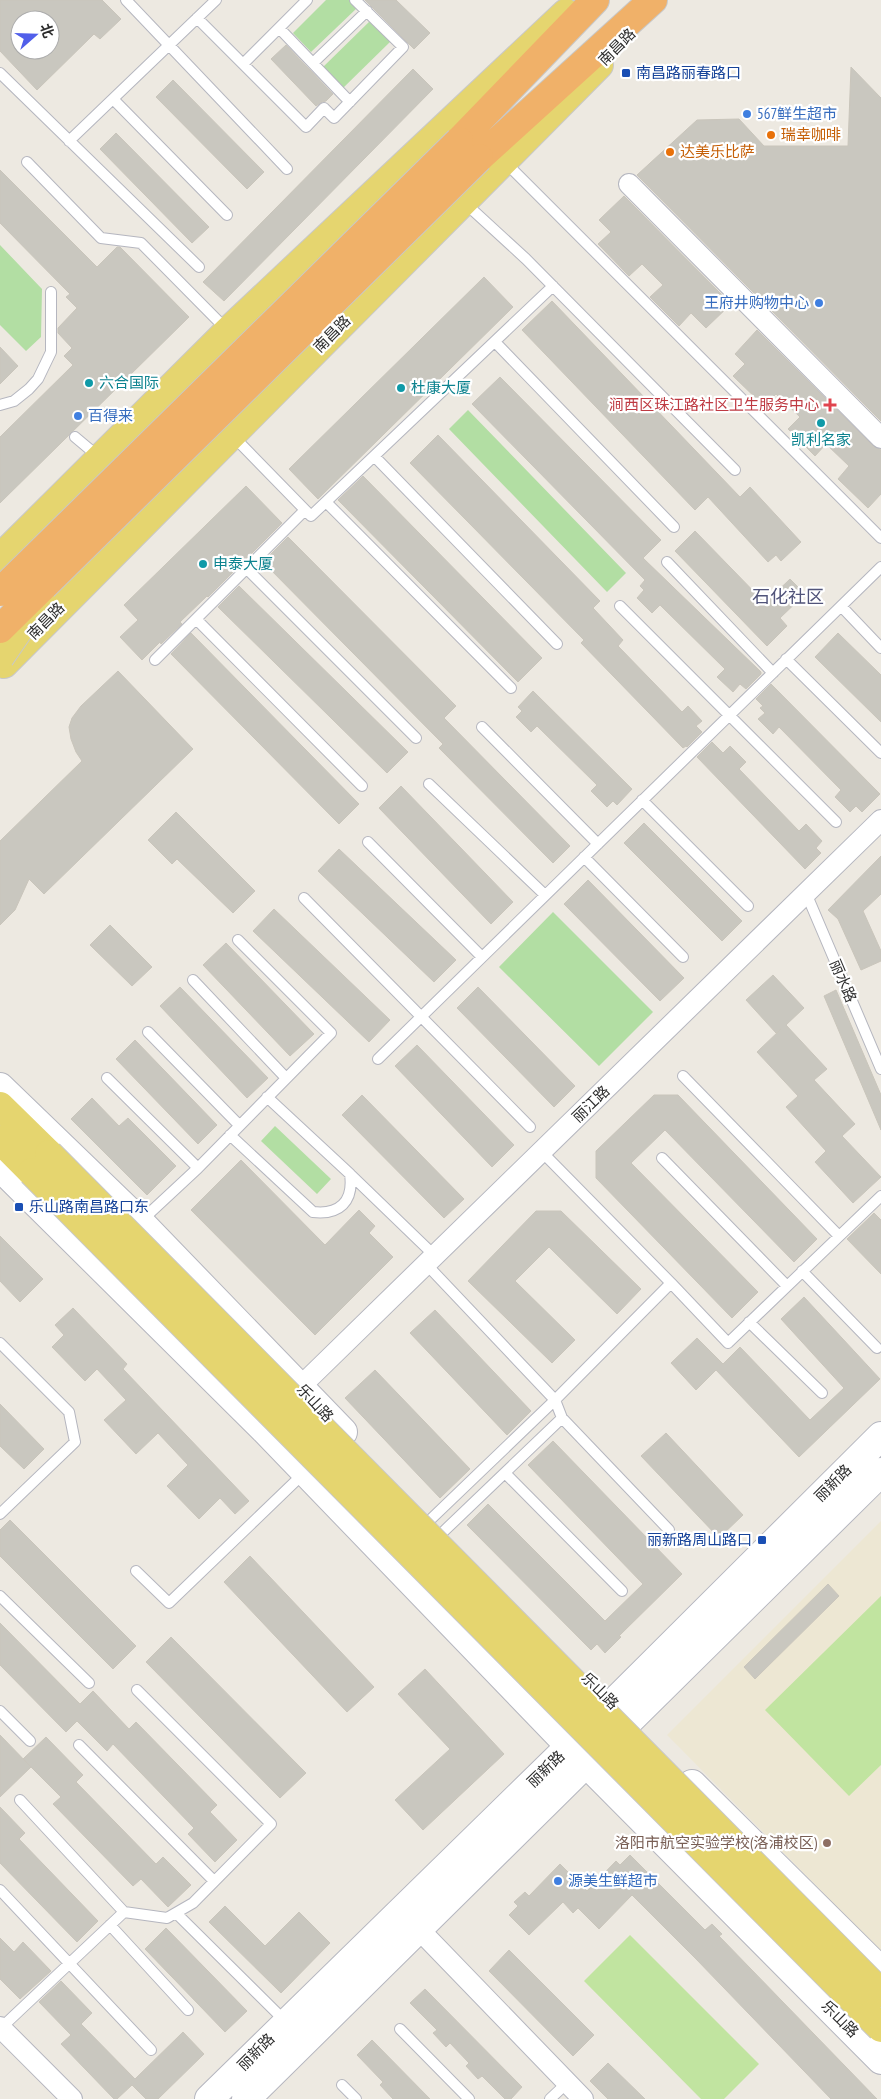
<svg xmlns="http://www.w3.org/2000/svg" width="881" height="2099" viewBox="0 0 881 2099" font-family="'PT Sans Narrow','Noto Sans SC',sans-serif">
	<style>
		.education { fill: #ede7d3 }
		.grass { fill: #b2dea3 }
		.pitch { fill: #c1e4a0 }
		.building { fill: #c9c7bf; stroke: #c9c5bb; fill-rule: evenodd }
		.lines { fill: none; stroke-linecap: round; stroke-linejoin: round }
		.lane-casing { stroke: #b5b6bf; stroke-width: 12 }
		.street-casing { stroke: #b5b6bf; stroke-width: 22 }
		.secondary-casing { stroke: #b5b6bf; stroke-width: 30 }
		.primary-casing { stroke: #c8c8c8; stroke-width: 30 }
		.highway-casing { stroke: #c8c8c8; stroke-width: 30 }
		.lane { stroke: #fff; stroke-width: 10 }
		.street { stroke: #fff; stroke-width: 20 }
		.secondary { stroke: #fff; stroke-width: 28 }
		.primary { stroke: #e5d56f; stroke-width: 28 }
		.highway { stroke: #f0b169; stroke-width: 28 }
		.primary-bridge-casing { stroke: #c8c8c8; stroke-width: 30; stroke-linecap: butt }
		.highway-bridge-casing { stroke: #c8c8c8; stroke-width: 30; stroke-linecap: butt }
		.primary-bridge { stroke: #e5d56f; stroke-width: 28 }
		.highway-bridge { stroke: #f0b169; stroke-width: 28 }
		.transit-dot { fill: #1a4fb4; stroke: #fff; stroke-width: 2 }
		.shop-dot { fill: #3f7fe0; stroke: #fff; stroke-width: 2 }
		.food-dot { fill: #e8710a; stroke: #fff; stroke-width: 2 }
		.culture-dot { fill: #0f9aa8; stroke: #fff; stroke-width: 2 }
		.health-dot { fill: #e0444e; stroke: #fff; stroke-width: 2 }
		.education-dot { fill: #8d6e63; stroke: #fff; stroke-width: 2 }
		.labels { text-anchor: middle; stroke-width: 4.5; stroke-linejoin: round; paint-order: stroke }
		.street-label { font-size: 15px; fill: #2d2d2d; stroke: #fff }
		.transit-label { font-size: 15px; fill: #164399; stroke: #fff; text-anchor: start }
		.shop-label { font-size: 15px; fill: #366cbe; stroke: #fff; text-anchor: start }
		.food-label { font-size: 15px; fill: #c56008; stroke: #fff; text-anchor: start }
		.culture-label { font-size: 15px; fill: #0d838f; stroke: #fff; text-anchor: start }
		.health-label { font-size: 15px; fill: #be3a42; stroke: #fff; text-anchor: end }
		.education-label { font-size: 15px; fill: #785e54; stroke: #fff; text-anchor: end }
		.quarter-label { font-size: 18px; fill: #51547a; stroke: #fff }
	</style>
	<rect width="100%" height="100%" fill="#ede9e1"/>
	<path class="education" d="M881,1521V1951L667,1735Z"/>
	<path class="grass" d="M326,0H349L357,8L311,52L293,33Z
		M371,20L391,41L342,89L322,68Z
		M0,245L42,289L41,337L26,351L0,325Z
		M468,410L626,573L607,592L449,429Z
		M553,912L653,1012L599,1066L499,967Z
		M275,1126L331,1179L317,1194L261,1141Z"/>
	<path class="pitch" d="M881,1596V1765L849,1796L765,1710Z
		M630,1935L759,2064L724,2099H701L584,1981Z"/>
	<path class="building" d="M0,0H102L121,19L100,39L94,34L37,90L0,51ZM20,20H50V50H20Z
		M365,0H396L430,33L414,49Z
		M286,45L333,94L326,101L322,102L316,106L271,59Z
		M851,67L881,98V421L637,175L697,120L739,119L764,146H848Z
		M413,69L433,89L224,301L203,282Z
		M173,80L264,172L247,189L156,97Z
		M116,133L209,227L192,243L100,149Z
		M0,170L97,267L117,247H120L189,317L0,503V437L73,365L64,356L72,348L58,333V328L77,308L66,297L70,294L0,223Z
		M624,196L731,304L706,328L691,313L679,326L650,297L663,285L642,264L629,276L598,244L611,232L599,220Z
		M484,277L513,307L318,499L289,469Z
		M552,301L740,497L750,487L801,542L781,561L776,555L768,562L708,497L695,510L522,330Z
		M757,330L873,446L881,450V494L868,508L838,479L849,466L826,444L815,456L788,429L800,417L776,394L764,406L733,376L745,364L735,354Z
		M0,347L18,366L0,384Z
		M500,377L661,540L643,558L761,672V674L746,689L740,684L733,692L717,677L725,669L660,605L652,613L637,598L644,590L640,586L645,580L472,404Z
		M438,435L600,601L593,608L623,640L618,646L682,712L688,706L702,721L696,726L702,732L687,747L686,746L683,748L581,643L584,640L410,463Z
		M363,476L542,658L518,682L338,500Z
		M246,486L282,523L208,597L207,596L180,622L182,624L161,644L160,642L142,660L120,637L138,620L124,605Z
		M695,531L765,603L790,579L805,594L780,618L787,626L767,646L675,551Z
		M288,537L456,706L444,718L570,846L553,863L439,748L443,744L263,562Z
		M239,586L408,752L387,773L218,607Z
		M191,633L359,804L339,824L171,654Z
		M838,633L881,675V722L815,657Z
		M118,671L193,749L44,894L29,879L15,910L0,925V841L82,761L76,752L71,739L69,727L72,718L81,706Z
		M771,684L880,794L862,812L856,806L850,812L835,797L841,790L779,727L773,734L758,719L765,713L760,708L763,706L756,699Z
		M533,691L632,789L617,805L613,801L607,807L591,791L597,785L537,726L531,732L516,717L522,711L518,707Z
		M712,742L723,753L730,746L746,762L739,769L799,831L806,824L822,841L816,848L821,853L805,869L697,757Z
		M401,786L513,902L491,924L379,808Z
		M176,812L255,891L233,913L177,859L172,864L148,840Z
		M644,823L742,921L722,941L624,843Z
		M339,849L456,960L434,982L318,871Z
		M881,856V894L863,911L881,951V961L861,970L838,919L828,910Z
		M588,880L684,978L660,1001L564,904Z
		M274,909L390,1020L369,1042L253,931Z
		M110,925L152,967L132,986L90,945Z
		M226,943L314,1034L290,1056L203,965Z
		M773,975L804,1008L786,1025L827,1069L814,1080L855,1124L842,1136L881,1177L853,1203L815,1162L826,1151L786,1107L798,1096L757,1052L781,1029L776,1033L746,1000Z
		M180,987L268,1078L247,1098L160,1006Z
		M478,987L575,1086L554,1107L457,1008Z
		M836,990L881,1095V1130L824,996Z
		M135,1040L217,1125L198,1144L116,1059Z
		M417,1045L514,1145L492,1167L395,1066Z
		M362,1095L464,1199L444,1218L342,1115Z
		M654,1095H678L817,1239L794,1262L665,1130L631,1163L758,1292L732,1318L596,1178V1151Z
		M92,1098L119,1126L128,1118L176,1166L147,1195L71,1119Z
		M241,1160L325,1245L359,1210L375,1226L369,1233L393,1257L315,1335L191,1210Z
		M536,1211H561L641,1289L617,1314L549,1247L515,1281L575,1340L552,1363L468,1281Z
		M874,1213L881,1220V1274L847,1239Z
		M0,1236L43,1279L20,1302L0,1281Z
		M804,1297L880,1379L799,1457L716,1370L696,1390L671,1363L697,1338L723,1364L740,1347L810,1420L844,1388L781,1319Z
		M73,1308L127,1364L123,1369L249,1501L235,1514L220,1498L199,1519L167,1486L188,1465L158,1433L136,1454L104,1420L126,1400L97,1369L85,1381L52,1347L64,1335L55,1325Z
		M435,1310L531,1411L507,1435L410,1333Z
		M375,1370L470,1469L440,1498L345,1398Z
		M0,1404L44,1449L24,1469L0,1446Z
		M666,1433L743,1515L719,1538L641,1456Z
		M553,1441L682,1574L619,1636L621,1637L605,1653L597,1644L591,1650L467,1525L488,1504L605,1621L643,1584L528,1465Z
		M10,1520L136,1646L113,1669L0,1556V1530Z
		M250,1556L374,1687L347,1712L224,1582Z
		M828,1584L839,1596L755,1679L744,1667Z
		M0,1623L80,1704L93,1691L129,1729L136,1722L217,1805L210,1812L237,1840L215,1862L188,1834L194,1828L113,1744L107,1751L77,1721L66,1732L0,1665Z
		M171,1637L306,1773L280,1798L146,1662Z
		M425,1669L504,1754L423,1830L395,1800L450,1749L398,1694Z
		M0,1735L31,1767L0,1797Z
		M46,1737L83,1775L76,1782L156,1864L163,1857L191,1885L168,1907L141,1879L133,1886L53,1804L61,1797L23,1759Z
		M0,1807L25,1833L19,1839L98,1921L77,1942L0,1863Z
		M630,1855L705,1930L712,1924L722,1934L719,1936L877,2099H831L696,1959L632,1895L599,1929L578,1908L573,1913L563,1902L529,1935L509,1915L518,1906L514,1902L525,1892L529,1896L560,1864L587,1891L616,1861L620,1865Z
		M225,1906L265,1946L299,1912L330,1943L281,1993L209,1922Z
		M166,1928L247,2011L225,2032L145,1949Z
		M0,1938L14,1952L23,1942L51,1971L20,1999L0,1979Z
		M509,1950L594,2035L573,2056L489,1971Z
		M61,1981L92,2013L81,2024L135,2079L183,2032L204,2054L158,2099H146L132,2085L117,2099H114L61,2044L71,2035L39,2002Z
		M425,1989L522,2087L511,2099H505L482,2076L478,2079L466,2066L469,2063L450,2043L446,2047L433,2033L437,2030L410,2003Z
		M372,2040L430,2099H393L380,2085L383,2082L357,2055Z
		M608,2063L645,2099H608L590,2081Z"/>
	<g class="lines">
		<defs>
			<path id="lane" d="M126,0L287,169
				M197,18L306,127L324,108L334,118L403,47L355,0
				M279,28L350,102
				M313,63L367,11
				M243,64L307,0
				M0,73L199,267
				M113,99L227,215
				M69,141L216,0
				M504,161L881,538
				M27,162L101,238L141,243L228,331
				M465,203L526,259L735,470
				M495,342L674,527
				M0,405L14,401L29,389L38,379L51,352V292
				M232,435L311,516L553,286
				M75,437L100,458
				M374,456L557,644
				M326,502L511,688
				M667,562L773,673
				M247,569L416,738
				M620,606L836,822
				M841,606L881,648
				M196,619L362,786
				M786,659L881,753
				M155,660L305,510
				M482,727L598,844
				M429,784L545,895
				M642,800L748,906
				M368,842L482,957
				M584,857L683,957
				M806,893L881,1069
				M304,898L530,1127
				M193,980L286,1078
				M148,1032L239,1125
				M378,1059L881,567
				M683,1076L839,1236
				M107,1078L198,1168
				M230,1135L313,1212C339,1215 354,1202 350,1174L267,1097
				M542,1152L671,1283
				M662,1158L787,1286
				M350,1174L436,1257
				M141,1221L198,1168L331,1033L238,940
				M427,1265L555,1400L562,1418L669,1530
				M802,1271L877,1348
				M749,1322L822,1393
				M0,1343L69,1412L75,1442L0,1514
				M506,1474L622,1591
				M430,1520L555,1400L671,1283L728,1343L881,1196
				M442,1533L562,1418
				M136,1571L169,1603L304,1473
				M0,1596L89,1683
				M0,1711L30,1741
				M79,1745L214,1881
				M0,1890L151,2050
				M124,1912L167,1918L193,1903L271,1824L137,1690
				M176,1913L285,2021
				M110,1925L188,2010
				M1,2028L124,1912L20,1800
				M400,2029L469,2099
				M342,2085L356,2099
				M550,2099L567,2083"/>
			<path id="street" d="M629,184L881,438
				M300,1387L881,820
				M409,1919L583,2099
				M0,2027L72,2099"/>
			<path id="secondary" d="M0,1087L140,1222L343,1432
				M0,1167L263,1428L587,1764L881,2060
				M692,1784L881,1971
				M209,2099L571,1745L881,1436
				M246,2099L881,1472"/>
			<path id="primary" d="M0,558L228,331L566,13
				M4,664L599,65
				M0,1106L49,1154
				M0,1140L32,1172"/>
			<path id="highway" d="M459,141L595,0
				M479,158L653,0"/>
		</defs>
		<use href="#lane" class="lane-casing"/>
		<use href="#street" class="street-casing"/>
		<use href="#secondary" class="secondary-casing"/>
		<use href="#primary" class="primary-casing"/>
		<use href="#highway" class="highway-casing"/>
		<use href="#lane" class="lane"/>
		<use href="#street" class="street"/>
		<use href="#secondary" class="secondary"/>
		<use href="#primary" class="primary"/>
		<use href="#highway" class="highway"/>
		<defs>
			<path id="primary-bridge" d="M0,657L40,599
				M49,1154L881,1993
				M32,1172L881,2028"/>
			<path id="highway-bridge" d="M0,592L459,141
				M0,629L479,158"/>
		</defs>
		<use href="#primary-bridge" class="primary-bridge-casing"/>
		<use href="#highway-bridge" class="highway-bridge-casing"/>
		<use href="#primary-bridge" class="primary-bridge"/>
		<use href="#highway-bridge" class="highway-bridge"/>
	</g>
	<g class="transit-dot">
		<rect x="621" y="68" width="10" height="10" rx="2.5"/>
		<rect x="14" y="1202" width="10" height="10" rx="2.5"/>
		<rect x="757" y="1535" width="10" height="10" rx="2.5"/>
	</g>
	<g class="shop-dot">
		<circle cx="747" cy="114" r="5"/>
		<circle cx="819" cy="303" r="5"/>
		<circle cx="78" cy="416" r="5"/>
		<circle cx="558" cy="1881" r="5"/>
	</g>
	<g class="food-dot">
		<circle cx="771" cy="135" r="5"/>
		<circle cx="670" cy="152" r="5"/>
	</g>
	<g class="culture-dot">
		<circle cx="89" cy="383" r="5"/>
		<circle cx="401" cy="388" r="5"/>
		<circle cx="821" cy="423" r="5"/>
		<circle cx="203" cy="564" r="5"/>
	</g>
	<path class="health-dot" d="M827.5 397.5h5v5h5v5h-5v5h-5v-5h-5v-5h5z"/>
	<circle class="education-dot" cx="827" cy="1843" r="5"/>
	<g class="labels">
		<g class="street-label">
			<text transform="translate(617 47) rotate(-45)" y="5">南昌路</text>
			<text transform="translate(332 334) rotate(-45)" y="5">南昌路</text>
			<text transform="translate(46 621) rotate(-45)" y="5">南昌路</text>
			<text transform="translate(843 981) rotate(67)" y="5">丽水路</text>
			<text transform="translate(591 1104) rotate(-44)" y="5">丽江路</text>
			<text transform="translate(315 1403) rotate(47)" y="5">乐山路</text>
			<text transform="translate(833 1483) rotate(-45)" y="5">丽新路</text>
			<text transform="translate(600 1691) rotate(45)" y="5">乐山路</text>
			<text transform="translate(546 1769) rotate(-44)" y="5">丽新路</text>
			<text transform="translate(840 2019) rotate(45)" y="5">乐山路</text>
			<text transform="translate(256 2052) rotate(-45)" y="5">丽新路</text>
		</g>
		<g class="transit-label">
			<text x="636" y="78">南昌路丽春路口</text>
			<text x="29" y="1212">乐山路南昌路口东</text>
			<text x="752" y="1545" text-anchor="end">丽新路周山路口</text>
		</g>
		<g class="shop-label">
			<text x="757" y="119">567鲜生超市</text>
			<text x="809" y="308" text-anchor="end">王府井购物中心</text>
			<text x="88" y="421">百得来</text>
			<text x="568" y="1886">源美生鲜超市</text>
		</g>
		<g class="food-label">
			<text x="781" y="140">瑞幸咖啡</text>
			<text x="680" y="157">达美乐比萨</text>
		</g>
		<g class="culture-label">
			<text x="99" y="388">六合国际</text>
			<text x="411" y="393">杜康大厦</text>
			<text x="821" y="445" text-anchor="middle">凯利名家</text>
			<text x="213" y="569">申泰大厦</text>
		</g>
		<g class="health-label">
			<text x="819" y="410">涧西区珠江路社区卫生服务中心</text>
		</g>
		<g class="education-label">
			<text x="817" y="1848">洛阳市航空实验学校(洛浦校区)</text>
		</g>
		<g class="quarter-label">
			<text x="788" y="603">石化社区</text>
		</g>
	</g>
	<g transform="translate(35 35) rotate(70)"><circle r="24" fill="#ffffff" stroke="#ababab"/>
	<path d="M0-4L9 19L0 12L-9 19Z" fill="#515fea"/>
	<text y="-8" font-size="14" font-weight="bold" text-anchor="middle" fill="#2d2d2d">北</text>
	</g>
</svg>
